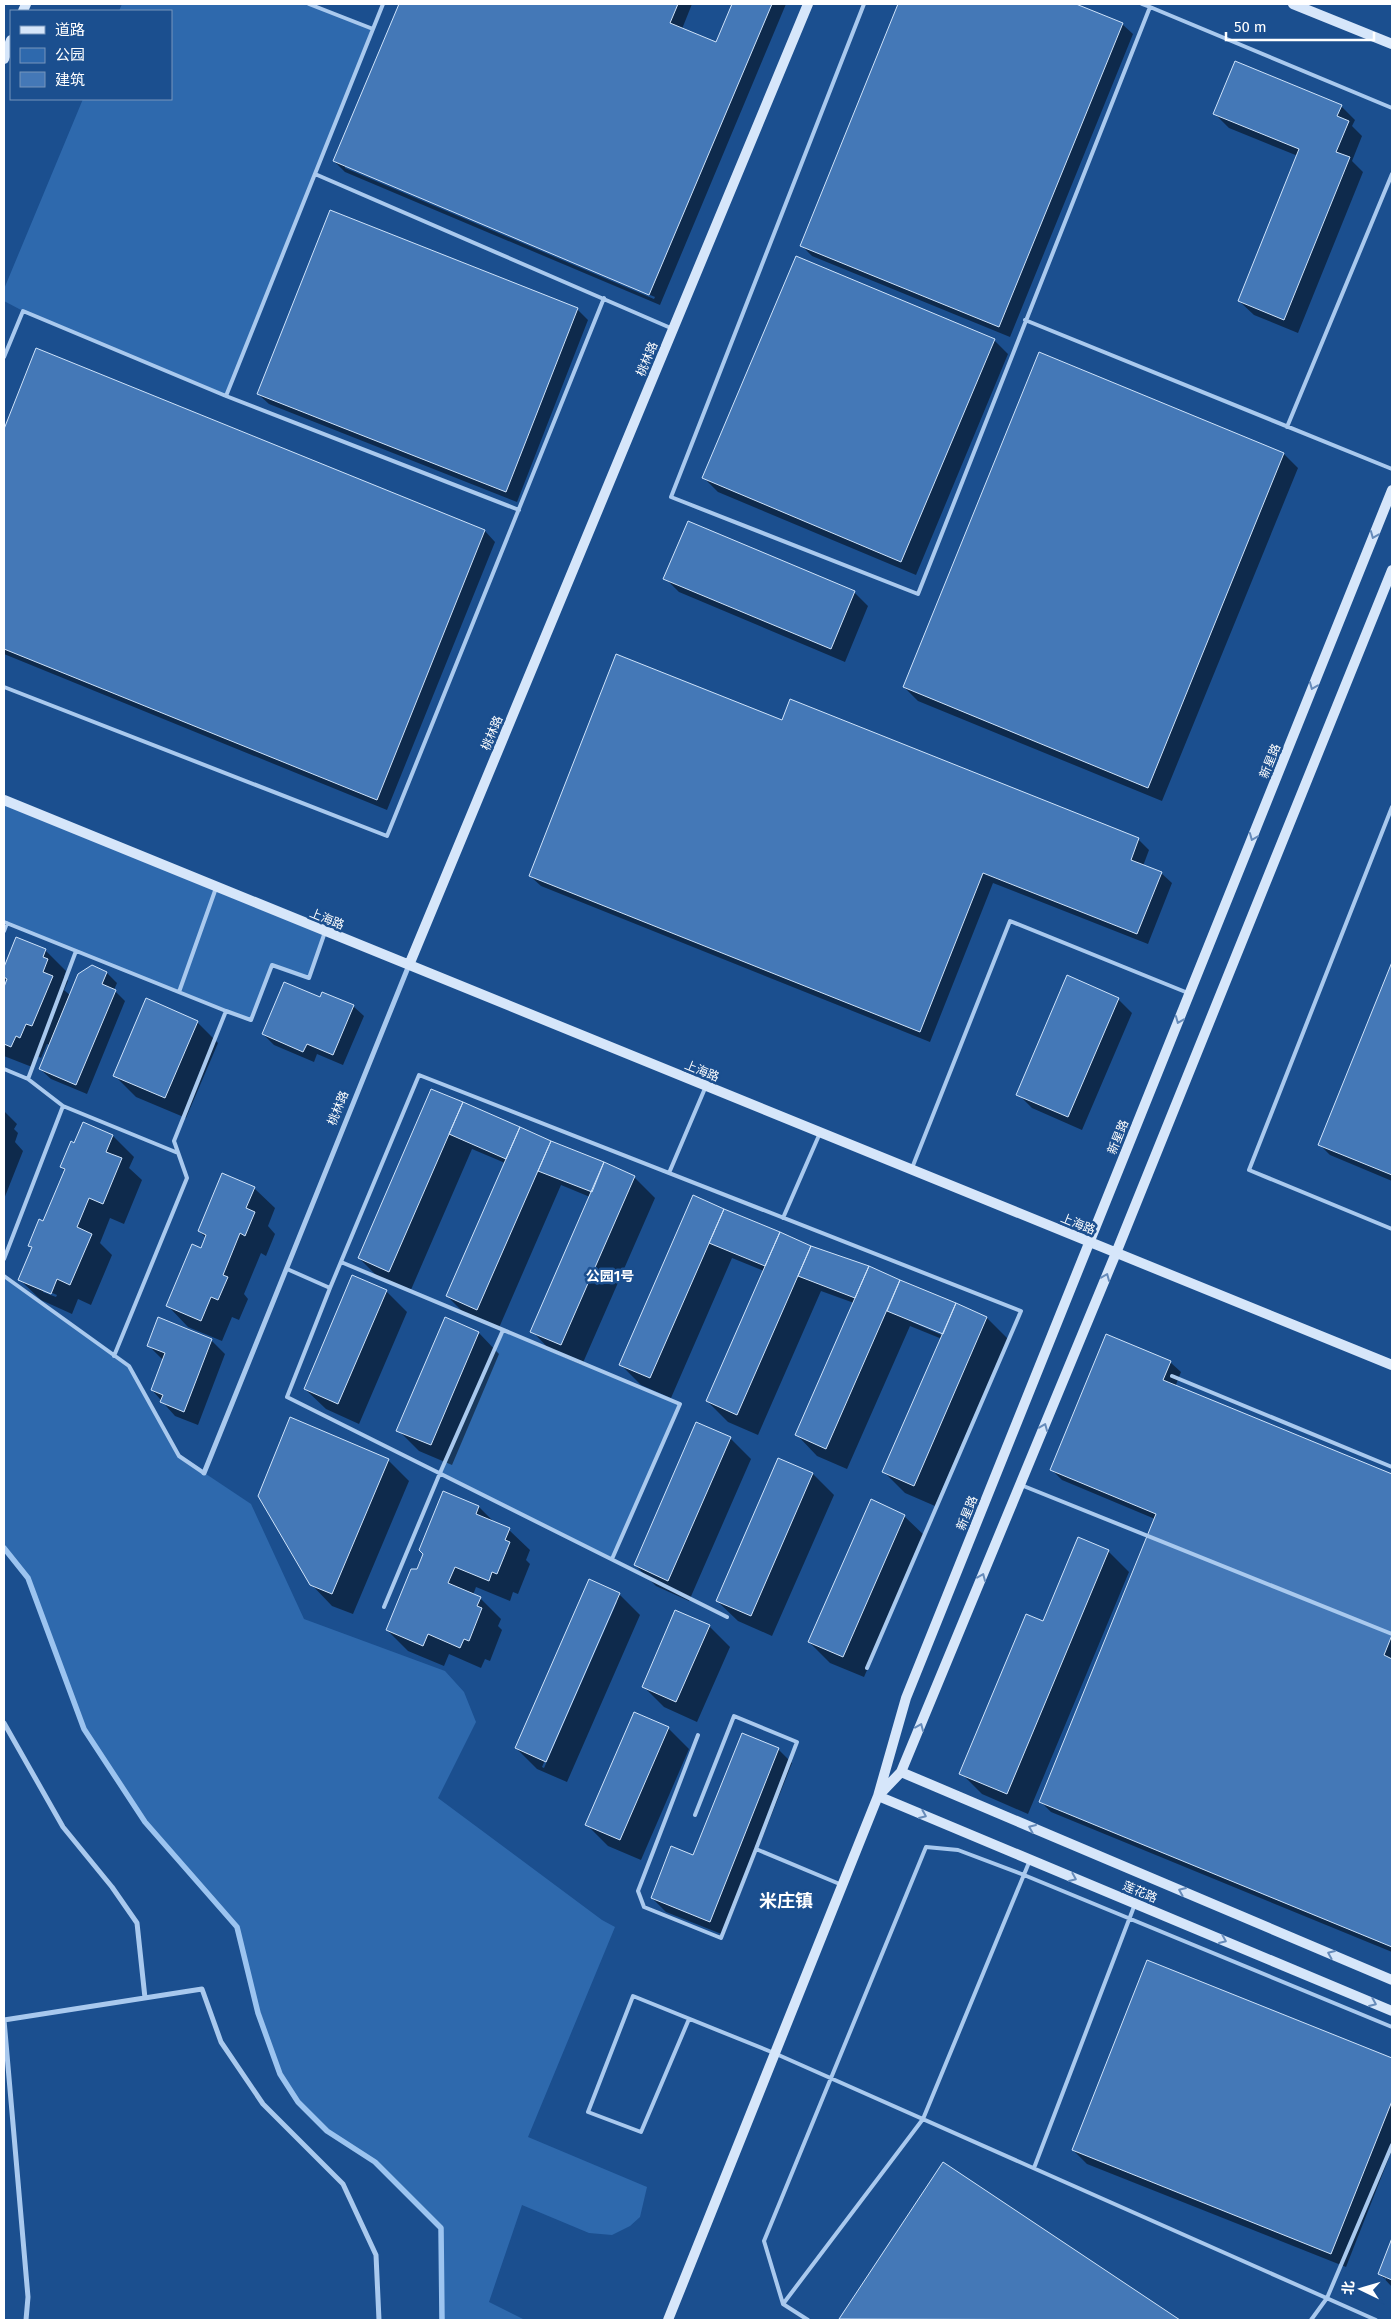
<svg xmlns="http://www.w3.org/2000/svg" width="1396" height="2324" viewBox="0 0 1396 2324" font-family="'Fira Sans','Noto Sans SC',sans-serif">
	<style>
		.green { fill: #2e69ad }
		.shadow { fill: #0007; fill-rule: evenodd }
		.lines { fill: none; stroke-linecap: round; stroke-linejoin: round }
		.stream { stroke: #9cc4f0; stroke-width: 5.5 }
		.building { fill: #4478b7; stroke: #cfe3fa }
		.lane { stroke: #a9c9ee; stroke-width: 4 }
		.street { stroke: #a9c9ee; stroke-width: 5 }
		.secondary { stroke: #d6e6fa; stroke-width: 10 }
		.oneway { stroke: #668bba }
		.labels { text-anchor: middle; stroke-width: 5; stroke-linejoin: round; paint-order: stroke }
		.street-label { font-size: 12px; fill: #fff; stroke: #1b4f8f }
		.neighbourhood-label { font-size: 14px; font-weight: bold; fill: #fff; stroke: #1b4f8f }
		.district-label { font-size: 18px; font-weight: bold; fill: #fff; stroke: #1b4f8f }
	</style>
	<rect width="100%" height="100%" fill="#1b4f8f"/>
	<path class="green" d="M122,4H309L373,29L226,396L23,311L4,301V289L83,99H171V11H119Z
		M4,800L325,931L309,978L272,966L251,1020L4,922Z
		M4,1276L129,1366L179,1456L251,1504L304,1619L445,1671L464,1692L476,1722L438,1798L602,1920L615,1927L528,2137L647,2187L640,2217L630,2226L612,2235L589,2233L522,2205L489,2302L525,2320H442L441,2228L375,2162L327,2131L298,2102L280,2074L258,2013L237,1927L145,1822L84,1729L28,1578L4,1548Z
		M503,1330L680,1404L612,1559L440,1473Z"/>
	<path class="shadow" d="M400,4H692L682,29L717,44L734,4H786L660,305L345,172L334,161ZM345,165L655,297L654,299L345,168Z
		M899,4H1073L1122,24L1133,34L1010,337L812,256L801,245Z
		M1341,106L1355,120L1352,126L1362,136L1352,161L1363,172L1298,333L1254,315L1239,301L1298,156L1229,128L1215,114Z
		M330,211L578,310L588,320L517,502L269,404L258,394Z
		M994,340L1008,354L916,575L718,492L704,478Z
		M37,350L485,531L495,542L387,810L4,654V432Z
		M1039,354L1284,454L1298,468L1162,801L918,701L904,687Z
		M665,578L854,592L868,606L845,662L679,592Z
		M782,721L1138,839L1149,850L1143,866L1161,873L1172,883L1148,944L993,883L930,1042L541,886L530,876Z
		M16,938L45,950L66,971L64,977L68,981L64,990L71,996L92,967L107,973L117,983L114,990L125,1001L87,1094L51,1079L40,1069L50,1045L47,1044L41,1058L37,1056L32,1067L4,1056V991L7,982L4,978V971Z
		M1392,965V1181L1330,1155L1320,1145Z
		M321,999L353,1006L364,1016L343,1065L317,1054L314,1062L274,1045L263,1034Z
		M1118,999L1132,1013L1082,1130L1032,1108L1018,1094Z
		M197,1022L218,1043L186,1118L136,1097L115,1076Z
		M432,1090L634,1177L655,1198L582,1365L552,1352L532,1331L590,1197L561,1185L498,1330L468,1317L447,1296L505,1163L472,1149L410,1292L380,1279L359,1258Z
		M4,1111L17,1124L14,1129L18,1133L15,1142L23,1151L4,1199Z
		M84,1124L113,1136L134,1157L129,1168L142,1180L124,1224L110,1218L100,1243L112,1255L91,1305L78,1299L72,1314L41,1300L20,1280L33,1248L30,1245L43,1223L65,1171L61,1167L75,1145ZM43,1289L57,1295L56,1297L43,1292Z
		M254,1188L275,1208L268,1226L275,1234L266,1256L261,1253L244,1294L248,1299L239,1320L232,1317L222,1341L188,1327L168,1306L202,1249L206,1238L199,1231Z
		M693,1197L812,1248L868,1267L987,1318L1008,1339L935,1506L905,1493L884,1472L942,1339L910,1326L847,1469L817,1456L797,1435L854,1303L821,1291L758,1435L728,1422L707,1401L764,1271L732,1258L671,1398L641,1385L620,1364ZM912,1320L949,1335L948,1338L912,1322Z
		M386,1291L407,1312L359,1424L326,1409L305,1389Z
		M479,1333L499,1354L452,1465L419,1451L398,1430Z
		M211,1340L225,1354L198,1425L175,1416L152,1390L163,1360L148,1345Z
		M1170,1362L1181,1372L1175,1387L1392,1476V1952L1051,1812L1041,1802L1155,1519L1062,1480L1052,1470Z
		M730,1438L751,1459L689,1601L656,1586L635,1565Z
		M779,1459L813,1474L834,1495L772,1636L738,1621L717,1601Z
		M388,1460L409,1481L353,1614L332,1606L311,1584Z
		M444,1493L479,1507L495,1523L509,1530L530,1550L526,1560L530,1564L518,1594L513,1592L510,1601L476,1587L473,1595L480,1598L501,1619L498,1626L502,1630L490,1661L485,1659L481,1668L449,1654L444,1666L408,1651L387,1630L424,1554Z
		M904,1516L925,1536L864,1677L830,1663L809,1642Z
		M1108,1551L1129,1572L1028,1814L982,1794L961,1773L1043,1622Z
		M619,1594L640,1615L567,1782L537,1769L516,1748ZM615,1602H617L544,1768L542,1767Z
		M709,1626L730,1647L697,1722L664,1707L643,1686Z
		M668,1728L689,1749L641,1860L608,1846L587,1825Z
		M778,1749L792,1763L724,1935L666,1912L652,1898L693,1857Z
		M1148,1961L1392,2059V2150L1346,2267L1087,2164L1073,2150Z
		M943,2164L1178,2320H842L841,2319Z
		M1392,2241V2287L1379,2273Z"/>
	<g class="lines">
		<path class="stream" d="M4,1548L28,1578L84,1729L145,1822L237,1927L258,2013L280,2074L298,2102L327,2131L375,2162L441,2228L442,2320"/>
	</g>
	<path class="building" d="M399,4H678L670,23L716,42L732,4H772L649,295L333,161Z
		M898,4H1076L1123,23L999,327L800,246Z
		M1235,61L1342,105L1337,116L1349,121L1336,152L1350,157L1284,320L1238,301L1299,149L1213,114Z
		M330,210L578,308L506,492L257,394Z
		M796,256L995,339L901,562L702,478Z
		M36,348L485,530L377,800L4,649V429Z
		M1039,352L1284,453L1148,788L903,687Z
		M688,521L855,591L831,649L663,579Z
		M616,654L782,720L790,699L1139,838L1131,860L1162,872L1137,934L983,873L920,1032L529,876Z
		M16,937L46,949L43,957L48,959L43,972L53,976L32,1026L26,1024L20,1038L16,1036L11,1047L4,1044V987L7,979L4,977V967Z
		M1392,962V1175L1318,1145Z
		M92,965L107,972L102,984L116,990L76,1085L39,1069L78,974Z
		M1067,975L1119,998L1068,1117L1016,1095Z
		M284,982L320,997L322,992L354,1005L333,1055L307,1044L303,1052L262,1034Z
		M146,998L198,1021L165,1098L113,1076Z
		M431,1089L463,1102L389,1272L358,1258Z
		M463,1102L520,1127L506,1159L449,1134Z
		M83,1122L113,1135L106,1152L122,1158L103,1204L89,1198L77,1227L92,1234L70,1285L57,1279L51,1294L18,1280L32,1247L28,1246L39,1219L43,1221L65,1169L60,1167L71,1141L74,1143Z
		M520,1127L551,1141L477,1310L446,1296Z
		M551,1141L604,1162L592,1192L538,1171Z
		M604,1162L635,1176L561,1345L530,1332Z
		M222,1173L255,1187L246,1208L255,1212L245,1236L240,1233L223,1275L228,1277L218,1300L211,1297L201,1321L166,1306L192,1244L201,1248L206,1235L198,1231Z
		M693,1195L724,1209L650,1378L619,1365Z
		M724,1209L780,1232L765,1266L709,1243Z
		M780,1232L811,1246L737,1415L706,1401Z
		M811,1246L869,1266L855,1298L798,1276Z
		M869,1266L900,1280L826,1449L795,1435Z
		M352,1275L387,1290L338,1404L304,1389Z
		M900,1280L956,1303L943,1334L887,1311Z
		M956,1303L987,1317L914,1486L882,1472Z
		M158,1317L212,1339L184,1412L160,1402L163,1395L151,1390L165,1353L147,1346Z
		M445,1317L479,1332L431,1445L396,1431Z
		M1106,1334L1171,1361L1163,1380L1392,1474V1635L1384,1655L1392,1659V1947L1039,1802L1156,1514L1050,1470Z
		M290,1417L389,1459L332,1594L310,1585L258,1496Z
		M696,1422L731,1437L668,1581L634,1565Z
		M778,1458L813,1473L751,1616L716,1601Z
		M443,1491L479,1506L476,1514L510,1528L505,1540L510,1542L497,1574L492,1572L489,1581L455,1567L448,1583L481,1597L477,1606L482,1608L469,1641L464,1639L460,1648L428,1634L423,1646L386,1630L411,1569H417L423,1554L419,1550Z
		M871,1499L905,1515L843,1657L808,1642Z
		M1078,1537L1109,1550L1007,1794L959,1774L1026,1614L1043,1621Z
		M589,1579L620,1593L546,1762L515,1748Z
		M675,1610L710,1625L676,1702L642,1687Z
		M634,1712L669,1727L620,1840L585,1825Z
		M742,1733L779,1748L710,1922L651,1898L671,1846L693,1855Z
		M1147,1960L1392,2058V2101L1331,2254L1072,2150Z
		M943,2162L1180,2320L839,2319Z
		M1392,2238V2280L1378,2274Z"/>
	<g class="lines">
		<path class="lane" d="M309,4L373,29
			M864,4L671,497L918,594L1150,7L1142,4
			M1150,7L1392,108
			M315,174L673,329
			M1025,320L1392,469
			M4,357L23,311L226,396L383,4
			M226,396L519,510
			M1287,427L1392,174
			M4,687L387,836L604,298
			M1392,807L1249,1170L1392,1229
			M4,922L226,1011L174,1141L187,1178L114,1356
			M4,931L7,923
			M179,992L216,888
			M226,1011L251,1020L272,965L309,978L325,932
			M4,1069L28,1079
			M63,1106L178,1153
			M912,1168L1010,921L1188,993
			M669,1173L706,1086
			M783,1218L820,1133
			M4,1259L63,1106L28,1079L76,951
			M341,1262L680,1404L612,1559
			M287,1269L330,1288L419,1075L1021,1311L867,1668
			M4,1276L129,1366L179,1456L204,1473
			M330,1288L287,1397L727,1617
			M1172,1376L1392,1467
			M1021,1485L1392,1634
			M384,1607L440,1473L503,1330
			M698,1735L638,1891L644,1907L721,1938L756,1849
			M695,1815L734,1716L797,1742L756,1849L842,1885
			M689,2019L641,2132L588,2112L633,1996L774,2053L1376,2320
			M1034,2168L1135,1904
			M783,2304L923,2119L1030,1860
			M808,2320L783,2304L764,2241L926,1847L958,1850L1024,1875L1392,2027
			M1311,2320L1327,2298L1392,2145"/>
		<path class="street" d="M204,1473L409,965
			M4,1723L63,1827L112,1887L137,1923L145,1998
			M4,2020L202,1989L221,2042L263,2104L343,2184L376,2255L379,2320
			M4,2020L28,2297L26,2320"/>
		<path class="secondary" d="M1293,4L1392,44
			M23,11L26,4
			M4,59L11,40
			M1392,490L906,1698L878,1796L1392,2011
			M4,800L1392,1365
			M409,965L808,4
			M901,1772L1392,1980
			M668,2320L878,1796L901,1772L1116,1253L1392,570"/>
	</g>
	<defs><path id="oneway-chevron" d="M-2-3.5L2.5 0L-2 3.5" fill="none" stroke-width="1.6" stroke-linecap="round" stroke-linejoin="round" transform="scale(1.25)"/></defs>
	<g class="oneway">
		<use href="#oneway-chevron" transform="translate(1374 535) rotate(112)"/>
		<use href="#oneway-chevron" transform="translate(1313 686) rotate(112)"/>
		<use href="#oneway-chevron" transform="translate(1253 837) rotate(112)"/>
		<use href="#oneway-chevron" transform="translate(1179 1020) rotate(112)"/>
		<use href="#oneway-chevron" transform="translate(1106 1277) rotate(-68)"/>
		<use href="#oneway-chevron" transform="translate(1044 1427) rotate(-68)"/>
		<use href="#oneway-chevron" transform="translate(982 1577) rotate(-67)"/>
		<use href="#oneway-chevron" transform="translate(920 1727) rotate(-67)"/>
		<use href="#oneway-chevron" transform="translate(923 1815) rotate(23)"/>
		<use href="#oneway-chevron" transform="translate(1032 1828) rotate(-157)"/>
		<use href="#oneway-chevron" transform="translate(1073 1878) rotate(23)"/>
		<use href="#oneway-chevron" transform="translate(1182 1891) rotate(-157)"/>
		<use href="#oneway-chevron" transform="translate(1223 1940) rotate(23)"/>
		<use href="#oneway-chevron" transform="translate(1331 1954) rotate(-157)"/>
		<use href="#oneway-chevron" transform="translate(1373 2003) rotate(23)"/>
	</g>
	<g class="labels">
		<g class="street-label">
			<text transform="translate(647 359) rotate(-67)" y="4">桃林路</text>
			<text transform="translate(492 733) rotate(-67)" y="4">桃林路</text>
			<text transform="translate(1270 761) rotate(-68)" y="4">新星路</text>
			<text transform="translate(327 919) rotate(22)" y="4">上海路</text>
			<text transform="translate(702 1071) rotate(22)" y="4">上海路</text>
			<text transform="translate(338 1108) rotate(-68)" y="4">桃林路</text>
			<text transform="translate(1118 1137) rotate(-68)" y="4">新星路</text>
			<text transform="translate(1078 1224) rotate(22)" y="4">上海路</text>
			<text transform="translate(967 1513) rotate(-68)" y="4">新星路</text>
			<text transform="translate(1140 1892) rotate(23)" y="4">莲花路</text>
		</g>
		<g class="neighbourhood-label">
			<text x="610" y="1281">公园1号</text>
		</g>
		<g class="district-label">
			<text x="786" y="1907">米庄镇</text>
		</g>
	</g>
	<rect width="1396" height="2324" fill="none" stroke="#ffffff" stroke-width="10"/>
	<rect x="10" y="10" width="162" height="90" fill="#1b4f8f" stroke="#7695bc"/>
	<rect x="20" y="26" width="25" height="8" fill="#d6e6fa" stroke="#7695bc"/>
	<text x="55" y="35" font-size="15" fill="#ffffff">道路</text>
	<rect x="20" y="48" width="25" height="15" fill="#2e69ad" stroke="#7695bc"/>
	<text x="55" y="60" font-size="15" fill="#ffffff">公园</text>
	<rect x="20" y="72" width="25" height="15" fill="#4478b7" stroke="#7695bc"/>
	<text x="55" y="85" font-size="15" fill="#ffffff">建筑</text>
	<g transform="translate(1361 2289) rotate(275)" stroke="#1b4f8f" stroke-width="4" paint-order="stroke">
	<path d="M0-4L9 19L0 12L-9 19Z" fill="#ffffff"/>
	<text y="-8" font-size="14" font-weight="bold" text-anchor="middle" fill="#ffffff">北</text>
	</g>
	<path d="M1226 32v8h148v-8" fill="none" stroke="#ffffff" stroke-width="2.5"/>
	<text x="1234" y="32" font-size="15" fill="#ffffff" stroke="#1b4f8f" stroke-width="4" paint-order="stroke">50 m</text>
</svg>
